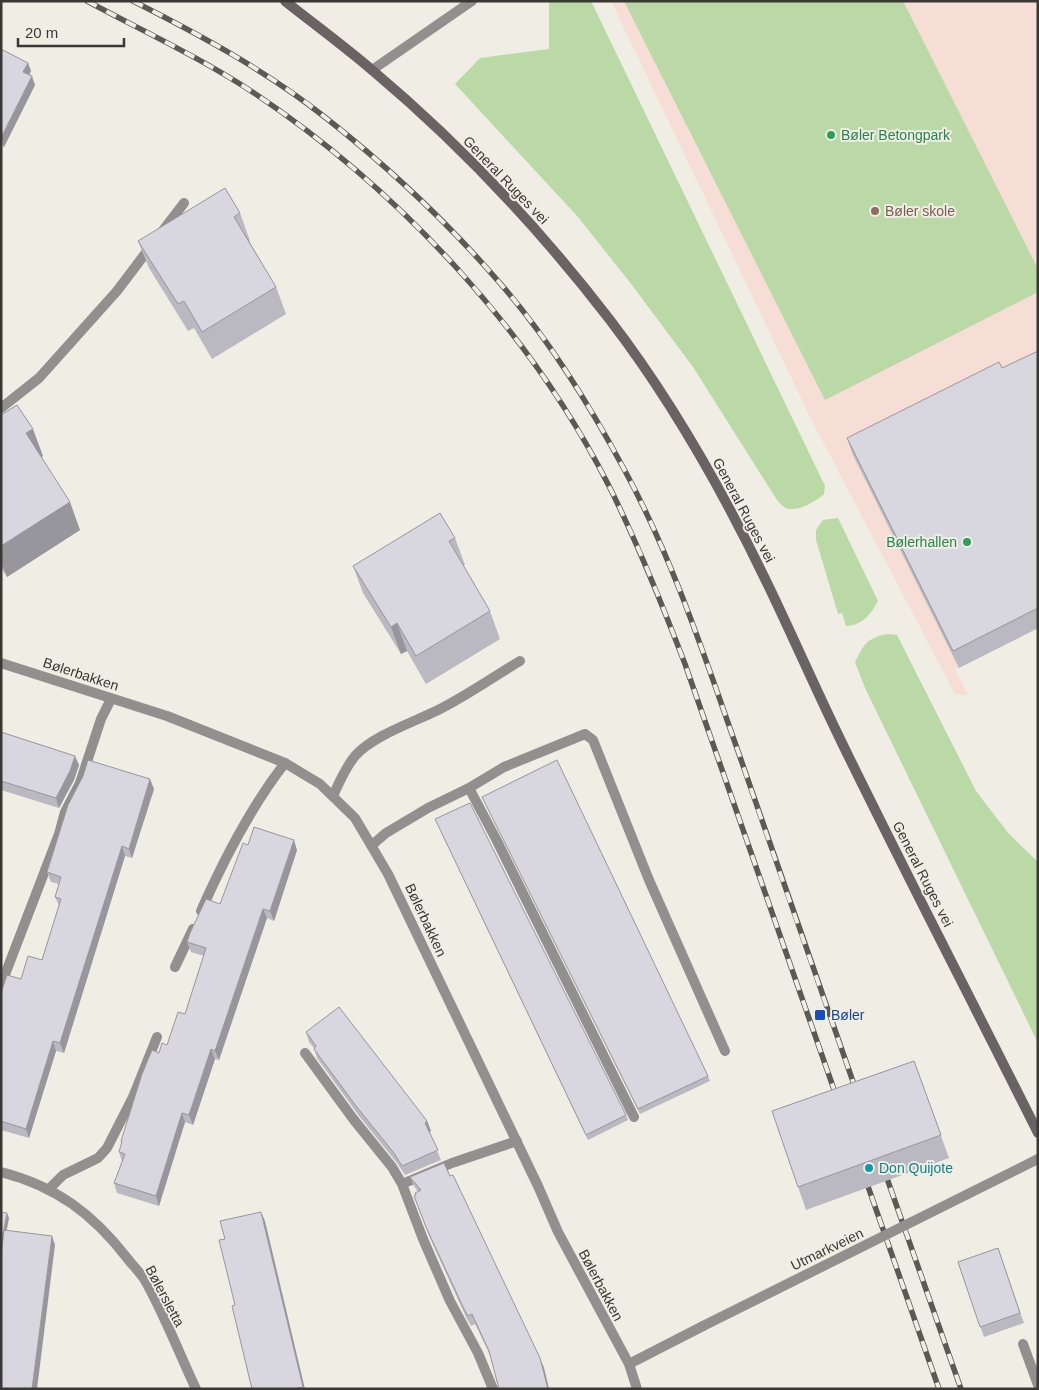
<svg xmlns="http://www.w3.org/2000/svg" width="1039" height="1390" viewBox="0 0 1039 1390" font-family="Arial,sans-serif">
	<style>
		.education { fill: #f6ddd5 }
		.green { fill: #bad9a7 }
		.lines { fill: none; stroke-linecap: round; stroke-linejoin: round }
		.lane { stroke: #948f8f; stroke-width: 10 }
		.street { stroke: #948f8f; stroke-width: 10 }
		.secondary { stroke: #6a6364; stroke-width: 10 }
		.rail-casing { stroke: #5b5954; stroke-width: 5.5 }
		.rail { stroke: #f0ede4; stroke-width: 4; stroke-dasharray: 11; stroke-linecap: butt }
		.street-bridge { stroke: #948f8f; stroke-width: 10 }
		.wall { fill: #bab8c0 }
		.shaded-wall { fill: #97969c }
		.building { fill: #d8d6df; stroke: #97969c }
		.leisure-dot { fill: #2e9e5b; stroke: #f0ede4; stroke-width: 2 }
		.education-dot { fill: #8d6e63; stroke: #f0ede4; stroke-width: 2 }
		.transit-dot { fill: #1a4fb4; stroke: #f0ede4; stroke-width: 2 }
		.culture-dot { fill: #0f9aa8; stroke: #f0ede4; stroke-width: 2 }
		.labels { text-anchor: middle; stroke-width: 4; stroke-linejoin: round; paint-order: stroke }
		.leisure-label { font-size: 14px; fill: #27864d; stroke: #f0ede4; text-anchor: start }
		.street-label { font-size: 14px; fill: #393834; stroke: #f0ede4 }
		.education-label { font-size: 14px; fill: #785e54; stroke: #f0ede4; text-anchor: start }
		.transit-label { font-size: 14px; fill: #164399; stroke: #f0ede4; text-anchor: start }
		.culture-label { font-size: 14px; fill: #0d838f; stroke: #f0ede4; text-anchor: start }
	</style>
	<rect width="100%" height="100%" fill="#f0ede4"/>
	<path class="education" d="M611,1H1038V629L955,669L968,695L955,694L812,421Z"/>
	<path class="green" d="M552,1H591L825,486L824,494C817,501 796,513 786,508C783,507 779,502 777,500L693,367L632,285L578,217L455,84L480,58L549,49V3Z
		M624,1H903L1038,269V292L825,400Z
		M838,518L878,601C871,614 863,625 846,626L842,613L838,614L816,540V530L823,520Z
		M887,634L897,635L976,791L1009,834L1038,862V1043L865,688L855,662C865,643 866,639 887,634Z"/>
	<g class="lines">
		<path class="lane" d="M372,70L472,1
			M161,233L184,203
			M1,408L39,378L117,291L151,246
			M469,788L496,839L634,1117
			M333,796C339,783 345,768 355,756C372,736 414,722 438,710C466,696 493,677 520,661
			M372,845L386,833L428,808L469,788L504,767L585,734L593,740L649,880L725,1051
			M201,911C224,859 250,808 285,763
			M175,967L193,929
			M1,985L59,834L65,812L80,783L101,719L111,699
			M305,1053L354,1120L392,1167L402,1184L423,1239L450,1301L478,1353L493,1389
			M402,1184L452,1163L517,1141
			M49,1189L63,1175L98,1158L107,1148L133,1097L157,1037
			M1023,1344L1038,1385"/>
		<path class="street" d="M1,663L167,716L285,763L320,784L355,818L388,874L538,1186L558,1232L629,1364L637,1389
			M1,1172C56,1186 93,1214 127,1258C133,1266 141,1273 146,1282C165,1316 179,1353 196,1389
			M629,1364L703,1326"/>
		<path class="secondary" d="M285,1C314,24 344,46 372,70C460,144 540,229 610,320C672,401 725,495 769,587C794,639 817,692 842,743C906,874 973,1003 1038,1133"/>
		<defs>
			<path id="rail" d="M87,1C143,31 205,60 257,95C400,191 531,332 609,486C638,544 662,604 685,664L838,1101
				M133,1C200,35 267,71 326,118C387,166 448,223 499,282C548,338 589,404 624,469C673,559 705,658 739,754C778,868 818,982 858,1096
				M883,1167L961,1389
				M864,1175L939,1389"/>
		</defs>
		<use href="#rail" class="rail-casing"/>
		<use href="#rail" class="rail"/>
		<path class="street-bridge" d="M703,1326L1038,1159"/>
	</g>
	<path class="wall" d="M1,49L28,63L31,71L29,75L35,85L4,147L1,146Z
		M240,213L250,241H249L276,287L286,314L212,359L194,328L188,331L149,268L138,241Z
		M1038,351V628L959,668L853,455L847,438L1002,368Z
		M1,415L43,456L41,457L80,530L7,577L1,568Z
		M455,538L465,565L463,566L490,611L500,639L426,684L407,651L401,654L363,593L353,566Z
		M1,732L79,765L74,780L59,808L1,790Z
		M154,789L132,858L125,856L64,1053L56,1051L29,1138L1,1130V993L21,979L42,960L59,906L55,897L59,884L51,882L47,872Z
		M482,797L708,1076L710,1081L640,1114Z
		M435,819L626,1115L628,1120L588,1140Z
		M248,845L297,850L274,921L267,918L219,1060L215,1059L193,1125L185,1122L159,1206L117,1193L114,1183L122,1161L119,1152L122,1143L121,1141L159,1053L167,1045L185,1014L204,956L191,952L187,942L220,904Z
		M306,1032L427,1121L431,1131L429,1132L441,1160L405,1175L397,1163L359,1116L317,1058L314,1048L309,1042Z
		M914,1061L949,1158L806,1210L772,1111Z
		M444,1163L544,1368L549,1389H499L490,1355L475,1324L471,1326L466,1317L429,1236L414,1196L418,1192L414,1186L410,1177Z
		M998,1248L1024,1323L984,1337L958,1262Z"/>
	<path class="shaded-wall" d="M28,63L31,71L26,81L23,72Z
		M32,76L35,85L4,147L1,138Z
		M33,429L43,456L36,460L26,433Z
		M70,502L80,530L7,577L1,562V546Z
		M397,623L407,651L401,654L391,627Z
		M75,756L79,765L74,780L59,808L56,798Z
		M150,779L154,789L132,858L129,849Z
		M294,840L297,850L274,921L270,911Z
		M122,846L125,856L64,1053L60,1043Z
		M263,909L267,918L219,1060L215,1051Z
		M53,1041L56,1051L29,1138L26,1129Z
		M211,1049L215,1059L193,1125L189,1115Z
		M182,1113L185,1122L159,1206L156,1196Z
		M427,1121L431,1131L429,1132L425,1123Z
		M261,1212L265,1221L305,1389H304L303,1387Z
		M7,1213L9,1218L4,1245L2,1240Z
		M52,1236L55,1245L37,1389H32Z
		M540,1358L544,1368L549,1389H548Z"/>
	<path class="building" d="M1,49L28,63L23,72L32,76L1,138Z
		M225,188L240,213L234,217L276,287L202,332L184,301L178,304L138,241Z
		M1038,351V608L953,651L847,438L999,362L1002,368Z
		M17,405L33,429L26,433L70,502L1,546V415Z
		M440,513L455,538L449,541L490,611L416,656L397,623L391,627L353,566Z
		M1,732L75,756L70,771L56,798L1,781Z
		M88,760L150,779L129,849L122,846L60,1043L53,1041L26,1129L1,1121V993L7,975L21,979L28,956L42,960L61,899L55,897L61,877L47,872L68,805L83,776Z
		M557,760L708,1076L638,1109L482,797Z
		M470,803L626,1115L586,1135L435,819Z
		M254,827L294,840L270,911L263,909L215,1051L211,1049L189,1115L182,1113L156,1196L114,1183L125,1154L119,1152L122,1141H121L142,1074L152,1050L159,1053L162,1043L167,1045L178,1012L185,1014L206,948L187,942L190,933L206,899L220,904L243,843L248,845Z
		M339,1007L427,1121L425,1123L438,1150L402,1166L394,1153L356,1106L314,1049L316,1046L306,1032Z
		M914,1061L941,1135L798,1187L772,1111Z
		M444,1163L450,1176L453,1175L540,1358L548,1389H499L489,1351L472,1314L468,1316L463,1307L426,1227L414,1196L416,1195L415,1193L421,1190L410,1177Z
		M1,1212L7,1213L2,1240H1Z
		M261,1212L303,1387L294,1389H252L232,1306L235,1305L219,1240L225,1239L220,1221Z
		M4,1230L52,1236L32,1389H1V1255Z
		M998,1248L1020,1313L980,1327L958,1262Z"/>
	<g class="leisure-dot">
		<circle cx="831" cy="135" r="5"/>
		<circle cx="967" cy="542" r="5"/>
	</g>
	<circle class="education-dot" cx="875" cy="211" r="5"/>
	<rect class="transit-dot" x="814" y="1009" width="12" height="12" rx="2.5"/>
	<circle class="culture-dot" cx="869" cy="1168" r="5"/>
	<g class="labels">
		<g class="leisure-label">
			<text x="841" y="140">Bøler Betongpark</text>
			<text x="957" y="547" text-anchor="end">Bølerhallen</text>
		</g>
		<g class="street-label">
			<text transform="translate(506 180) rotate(46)" y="5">General Ruges vei</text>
			<text transform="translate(744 510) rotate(62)" y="5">General Ruges vei</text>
			<text transform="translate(81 674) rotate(18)" y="5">Bølerbakken</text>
			<text transform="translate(923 874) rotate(63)" y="5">General Ruges vei</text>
			<text transform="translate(426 920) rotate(65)" y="5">Bølerbakken</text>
			<text transform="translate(827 1249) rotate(-26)" y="5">Utmarkveien</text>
			<text transform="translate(601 1285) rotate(62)" y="5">Bølerbakken</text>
			<text transform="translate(165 1296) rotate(62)" y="5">Bølersletta</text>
		</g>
		<g class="education-label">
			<text x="885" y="216">Bøler skole</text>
		</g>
		<g class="transit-label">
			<text x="831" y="1020">Bøler</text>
		</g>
		<g class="culture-label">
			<text x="879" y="1173">Don Quijote</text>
		</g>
	</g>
	<rect width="1039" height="1390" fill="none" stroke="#393834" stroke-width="5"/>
	<path d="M18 38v8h106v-8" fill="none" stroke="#393834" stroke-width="2.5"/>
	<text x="25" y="38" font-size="15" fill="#393834" stroke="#f0ede4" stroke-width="4" paint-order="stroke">20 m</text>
</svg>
